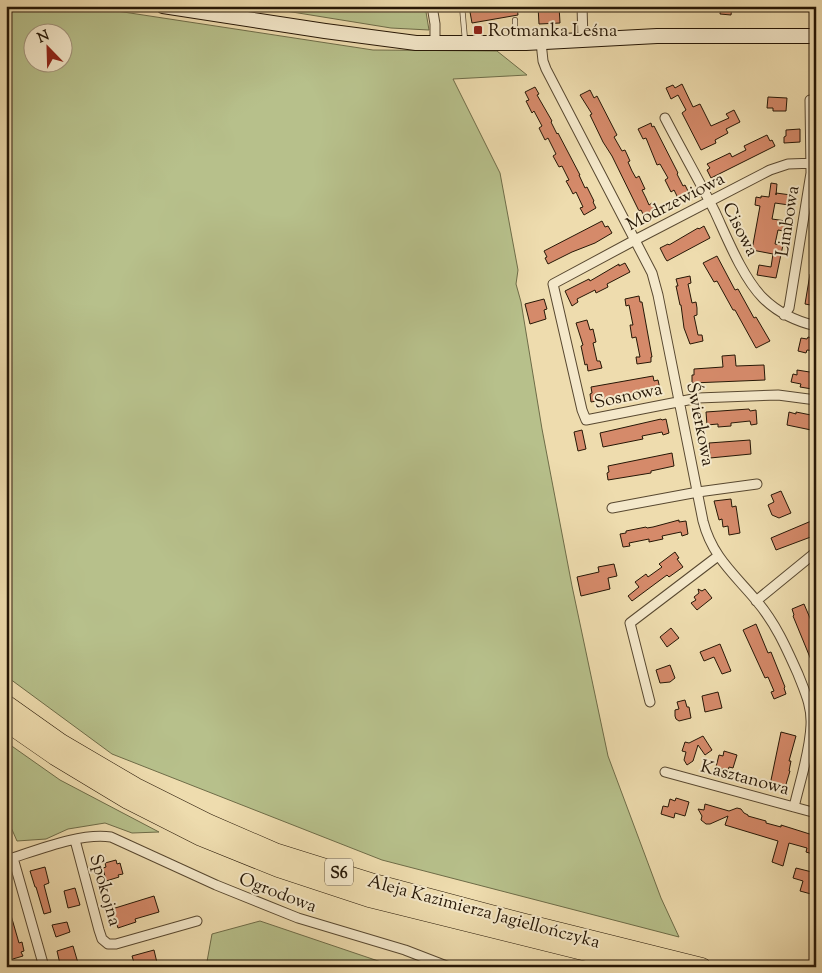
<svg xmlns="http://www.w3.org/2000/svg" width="822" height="973" viewBox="0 0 822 973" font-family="'Sorts Mill Goudy',serif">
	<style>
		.green { fill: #b7c08b; stroke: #6e6c48; fill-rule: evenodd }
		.building { fill: #d58a6a; stroke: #261706 }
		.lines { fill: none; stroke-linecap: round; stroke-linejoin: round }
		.lane-casing { stroke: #584830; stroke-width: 6 }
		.street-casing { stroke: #584830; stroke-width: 11 }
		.secondary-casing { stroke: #261706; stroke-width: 16 }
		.highway-casing { stroke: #261706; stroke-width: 19 }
		.lane { stroke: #f4e8ca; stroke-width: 4.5 }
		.street { stroke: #f4e8ca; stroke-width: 9 }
		.secondary { stroke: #f4e8ca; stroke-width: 14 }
		.highway { stroke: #eedcae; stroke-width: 18 }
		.poi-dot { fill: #8f2418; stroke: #f4e8ca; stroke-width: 2 }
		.labels { text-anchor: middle; stroke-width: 4; stroke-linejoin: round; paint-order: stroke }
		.shield { fill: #f4e8ca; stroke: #645641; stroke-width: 1 }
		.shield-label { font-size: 16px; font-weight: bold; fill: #261706 }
		.poi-label { font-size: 18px; fill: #261706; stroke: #f4e8ca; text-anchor: start }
		.street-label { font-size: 18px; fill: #261706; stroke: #f4e8ca }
	</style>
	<rect width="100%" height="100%" fill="#eedcae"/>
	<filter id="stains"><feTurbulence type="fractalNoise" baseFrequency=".004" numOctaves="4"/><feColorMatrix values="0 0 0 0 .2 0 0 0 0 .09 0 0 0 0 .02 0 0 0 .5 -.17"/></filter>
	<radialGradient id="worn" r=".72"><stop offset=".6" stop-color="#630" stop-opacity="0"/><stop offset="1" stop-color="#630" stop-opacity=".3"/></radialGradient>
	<path class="green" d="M6,6H84L373,50L497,51L527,75L453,79L500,173L518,270L516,284L521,302L542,429L572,586L608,756L661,898L679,937L382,860L112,754L6,676ZM32,32H62V62H32Z
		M255,6H425L429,30L391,28Z
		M6,742L60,780L159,832L132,833L105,823L68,829L46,839L17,841L6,816Z
		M260,921L396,967H206L212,934Z"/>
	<path class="building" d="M493,6H517L518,15L472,23L470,12Z
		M538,6H559L560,23L539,24Z
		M721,6H732L731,15L720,14Z
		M682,84L693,107L700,104L711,126L729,118L726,114L734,110L740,122L726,129L728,133L715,140L716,143L701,150L682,113L686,110L678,95L671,99L666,88L673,85L675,88Z
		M535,87L539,94L537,95L552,121L551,122L557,134L558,133L580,175H579L585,188L587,187L594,201L593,202L596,208L584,215L580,208L583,207L576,192L573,194L570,188L566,181L569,180L562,166L559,167L553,156L556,154L548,138L545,140L539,128L542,126L534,111L532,113L526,101L529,100L525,92Z
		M590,90L594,98L597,96L617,135L614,137L622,151L625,150L630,161L628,162L632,171L636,178L639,176L645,189L642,190L646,198L649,205L652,203L655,210L644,216L641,210L639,211L612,156L603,142L590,115L592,114L580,95Z
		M768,97L787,98L786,111H773V108H767Z
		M651,123L652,127L654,126L678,173L677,174L683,186L685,185L689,193L678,198L674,190L671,192L665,180L668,178L660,164L657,165L646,138L643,139L638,129Z
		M800,129V142L784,143V137L786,136V130Z
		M767,135L770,141L772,140L775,146L711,178L707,170L710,168L707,164L730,153L732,157L746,150L744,146Z
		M771,183L777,184L776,195V193L791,195L789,205L775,203L772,219L786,221L784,231L778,230L775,244L783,245L776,278L757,275L759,265L771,267L773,254L752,250L760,206L755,205L756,197L761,198V196L769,197Z
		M602,221L605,227L608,226L612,233L595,243L572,252L548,264L545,258L547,257L544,251Z
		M704,226L710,238L667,261L665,258L660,248L668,244L669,245L698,228L699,229Z
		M717,256L735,290L738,289L754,318L756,317L770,341L756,348L740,319L735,310H733L717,281L714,282L703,263Z
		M625,263L630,272L607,284L608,287L596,293L595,290L577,299L578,302L572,306L565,291L589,279L590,281L619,264V266Z
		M810,274L816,275V306L805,304Z
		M690,276L691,283L688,284L692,303L696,302L697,308V315L694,316L698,335H702L703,341L690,344L684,328L681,305H680L676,286H678L676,279Z
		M639,296L640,302H642L652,357H651V362L637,364L636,357H640L636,337L632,338L630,325H633L629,305L626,306L625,299Z
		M544,299L547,309L544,310L546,319L530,324L525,304Z
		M587,320L590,330L593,329L596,342L593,343L597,361H600L602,368L588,371L587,364L585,365L581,346L583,345L576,323Z
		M808,337L816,339V351L807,350L806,353L798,351L801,338L807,339Z
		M735,355L736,366L764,365L765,380L692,383V375H694V369L723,367L722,356Z
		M797,370L816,373V387H812V389L800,387L801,384L791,382L793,374L797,375Z
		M653,376L654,381L658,380L660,389L591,402L590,394L592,393L591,387Z
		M749,409L750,411L756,410L757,424L751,425L750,421L731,423V426L718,427V424L707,425L706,412Z
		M789,412L796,414V412L816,416V431L787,425Z
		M661,419L662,420L666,419L669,433L663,435L662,432L642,436L643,439L603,447L600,433Z
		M582,430L586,449L578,451L574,432Z
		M750,440L751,454L710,458L709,443Z
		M672,453L674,466L651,471V473L608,480L607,473L609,472L608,466Z
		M781,491L791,513L779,518L772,515L768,505L774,502L771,495Z
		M731,499L732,507L736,506L740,533L729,535L728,526L723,527L722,519L719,520L714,501Z
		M816,519V535L776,550L771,538Z
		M679,520V522L686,521L688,534L682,536L681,532L662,536L663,539L649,542V539L629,543L630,546L623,547L620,534L626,533V531L646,527L647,528L653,527Z
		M675,552L679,558L677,559L683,567L669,577L667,575L632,601L628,596L639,587L635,582L646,574L648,577L662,567L659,564Z
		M614,564L617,576L608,578L610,589L581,596L577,577L599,572L598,567Z
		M698,589L702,591L705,589L712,598L697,610L691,603L696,600L694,597L699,593Z
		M804,604L816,632V672L793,616L794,615L792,609Z
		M756,624L768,653L771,652L785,687L784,688L786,694L774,699L771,692L774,691L768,677L765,678L743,630Z
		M671,628L679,638L667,647L660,637Z
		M720,644L731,671L722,674L714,657L704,661L700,652Z
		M670,665L675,678L670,682L660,683L656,670Z
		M718,692L722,708L705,712L702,696Z
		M685,700L687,707H689L691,718L679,721L676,719L675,716V710L679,709L677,702Z
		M781,732L796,736L789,761H791L789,771H790L784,791L776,789V787L770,785Z
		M703,736L712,750L705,755L698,745L693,761L687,765L684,760L686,752L682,751L685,742L689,743Z
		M724,751L737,755L733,768L729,767L728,771L716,767L719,755L723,756Z
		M676,798L689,802L685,816L675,813L674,818L661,814L663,806L668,807L670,799L675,801Z
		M705,804L729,811L737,808L741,809L744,813L748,815V816L766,821V823L781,827V825L816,836V855L806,852L807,848L789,843L783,866L772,862L778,841L725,825L728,816L710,824H706L701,820L702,816L698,809L704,810Z
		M116,860L117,864L120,863L123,874L118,875L119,877L106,881L103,868L106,867L105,863Z
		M45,867L49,883L44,885L51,912L44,914L36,887H35L30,871Z
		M796,868L816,873L811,894L800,891L803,881L793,878Z
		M75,888L80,905L68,908L64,891Z
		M154,896L159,912L135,919L136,922L118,928L112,909Z
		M6,905H8L19,943L22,942L24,951L21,952L23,956L6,961Z
		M67,922L70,932L56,937L52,925Z
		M73,946L78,963L64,967L63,963L60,964L57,951Z
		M154,950L158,967H143L142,964L135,966L132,956Z"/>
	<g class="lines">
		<defs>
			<path id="lane" d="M462,6L465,40
				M515,42V20"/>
			<path id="street" d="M432,6L435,24V43
				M582,6L583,40
				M541,42L543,61L546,69L652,273L658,295L703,521C712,556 733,573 755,599C775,622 786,647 798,674C805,692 812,706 811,725C810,752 800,781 794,807
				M665,118C681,149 699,180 715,212C727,238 743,278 763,298C778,313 795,321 816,326
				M816,163L788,164L770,170L635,240L553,284L582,410L586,420L698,398L778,395L816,400
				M784,315L789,308L811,173L810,100
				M612,508L698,492L757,484
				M756,601L816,552
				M650,702L630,623L718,556
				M665,772L816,813
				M75,840L99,930L102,939L108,944H116L197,921
				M13,858L44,967
				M6,860C35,851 81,832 111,837L216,885L298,918L405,950L449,967"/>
			<path id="secondary" d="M163,6L325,31L416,43H526L657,36H816"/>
			<path id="highway" d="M6,704L61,743L136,787L208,823L275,852L374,883L525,923L702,967
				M6,722L55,756L128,800L201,837L278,868L369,898L647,967"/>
		</defs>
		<use href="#lane" class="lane-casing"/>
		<use href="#street" class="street-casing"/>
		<use href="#secondary" class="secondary-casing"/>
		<use href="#highway" class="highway-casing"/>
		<use href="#lane" class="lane"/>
		<use href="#street" class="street"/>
		<use href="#secondary" class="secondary"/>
		<use href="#highway" class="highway"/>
	</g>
	<rect class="poi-dot" x="473" y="25" width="10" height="10" rx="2.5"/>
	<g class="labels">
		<rect class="shield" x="325" y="858.5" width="28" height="27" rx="4"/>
		<g class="shield-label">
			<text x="339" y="878">S6</text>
		</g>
		<g class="poi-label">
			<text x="488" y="36">Rotmanka Leśna</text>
		</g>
		<g class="street-label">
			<text transform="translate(675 201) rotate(-27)" y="6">Modrzewiowa</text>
			<text transform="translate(787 221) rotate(-81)" y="6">Limbowa</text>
			<text transform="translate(741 229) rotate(63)" y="6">Cisowa</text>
			<text transform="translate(628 395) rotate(-12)" y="6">Sosnowa</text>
			<text transform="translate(701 424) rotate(79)" y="6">Świerkowa</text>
			<text transform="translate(745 777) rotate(15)" y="6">Kasztanowa</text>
			<text transform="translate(106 890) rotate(74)" y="6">Spokojna</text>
			<text transform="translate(278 892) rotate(21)" y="6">Ogrodowa</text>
			<text transform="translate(484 911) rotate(15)" y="6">Aleja Kazimierza Jagiellończyka</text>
		</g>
	</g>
	<rect width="822" height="973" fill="none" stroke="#eedcae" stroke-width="25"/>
	<rect x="8" y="8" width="807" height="958" fill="none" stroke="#261706" stroke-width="2.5"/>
	<rect x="12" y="12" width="797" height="948" fill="none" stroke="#261706"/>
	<g transform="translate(48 48) rotate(337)"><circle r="24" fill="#f4e8ca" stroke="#a2947c"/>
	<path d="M0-4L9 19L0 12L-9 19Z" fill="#8f2418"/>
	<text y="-8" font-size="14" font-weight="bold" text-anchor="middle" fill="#261706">N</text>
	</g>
	<rect width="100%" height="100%" filter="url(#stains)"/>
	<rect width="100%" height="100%" fill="url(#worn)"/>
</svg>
